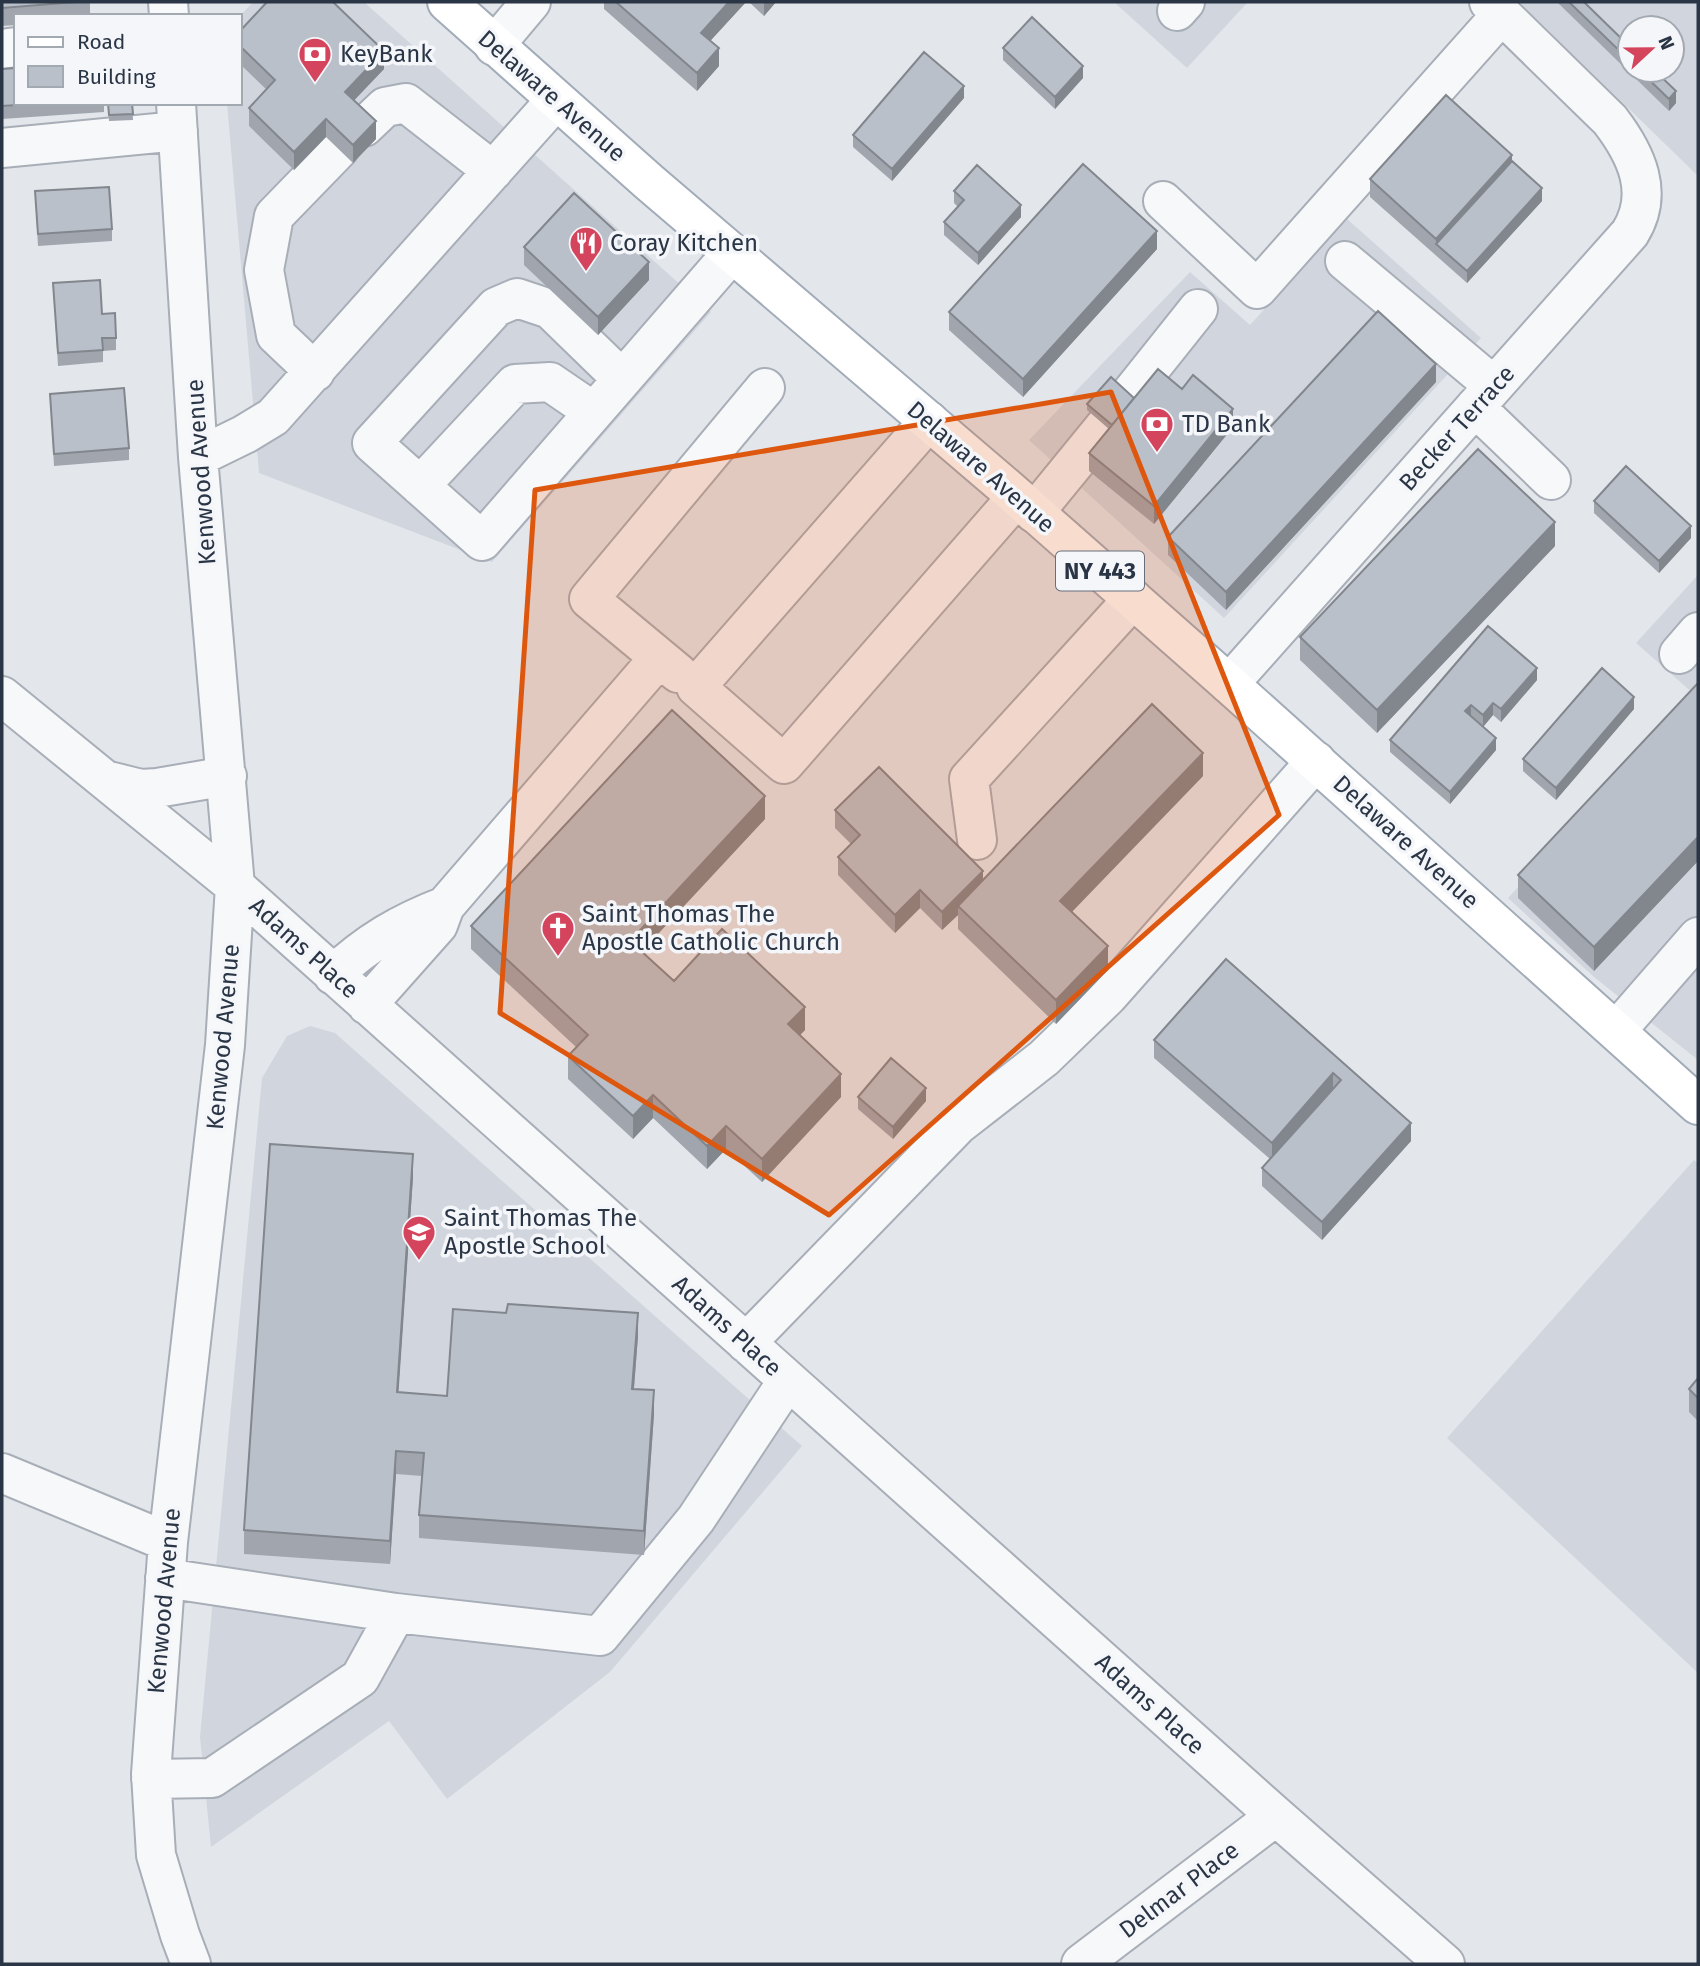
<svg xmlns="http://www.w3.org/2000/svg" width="1700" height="1966" viewBox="0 0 1700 1966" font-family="'Fira Sans',sans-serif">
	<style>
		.built { fill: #d1d6de; fill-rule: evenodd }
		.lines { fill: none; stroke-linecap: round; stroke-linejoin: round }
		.minor-casing { stroke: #a8aeb7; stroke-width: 42 }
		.major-casing { stroke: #a2abb8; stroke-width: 42 }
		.minor { stroke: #f7f8fa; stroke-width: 38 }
		.major { stroke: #fff; stroke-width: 38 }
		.wall { fill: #a0a5ae }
		.shaded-wall { fill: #82868d }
		.building { fill: #bac0ca; stroke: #82868d; stroke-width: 2 }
		.marked { fill: #de570f; fill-opacity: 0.2; stroke: #de570f; stroke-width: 5; stroke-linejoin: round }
		.labels { text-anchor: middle; stroke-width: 7; stroke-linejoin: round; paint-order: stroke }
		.shield { fill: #f4f6f9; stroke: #676f7c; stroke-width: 2 }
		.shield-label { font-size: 23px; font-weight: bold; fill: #2a3546 }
		.poi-label { font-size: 24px; fill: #2a3546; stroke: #f4f6f9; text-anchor: start }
		.street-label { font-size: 24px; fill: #2a3546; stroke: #f4f6f9 }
	</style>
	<rect width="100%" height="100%" fill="#e3e7ec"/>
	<path class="built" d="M253,2H364L711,312L492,562L259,473L227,103H240V16Z
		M1114,2H1248L1187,68Z
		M1519,2H1698V176ZM1630,28H1672V70H1630Z
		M1346,218L1481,338L1224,618L1029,440L1190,272L1250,325Z
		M1698,575V1060L1594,977L1508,898L1695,695L1636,643Z
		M310,1026L335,1033L802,1446L610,1672L447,1799L389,1721L211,1847L200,1737L262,1078L287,1036Z
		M1694,1160L1698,1163V1673L1447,1438Z"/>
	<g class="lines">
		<defs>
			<path id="minor" d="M168,2L169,16
				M1177,11L1185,2
				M494,46L531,2
				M2,49L16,47
				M176,103L198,457L235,886L225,1045L168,1542L151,1774L156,1855L180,1935L191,1964
				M364,127L385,107L406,103L493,171
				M2,148L178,131
				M1163,201L1257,289L1502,14
				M1345,261L1494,386
				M315,372L276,335L264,270L274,216L339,149
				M622,379L550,309L517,298L496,307L372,443L482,541L732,253
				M1127,398L1198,309
				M1475,407L1551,480
				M929,421L696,687L784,764L1017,497
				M198,457L245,434L273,417L556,100
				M420,486L515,384L550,382L594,412
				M1034,513L1105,426
				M1679,654L1698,632
				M678,673L589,599L765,388
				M1229,684L1630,233C1655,193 1636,154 1610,120L1489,2
				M2,696L235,886L1276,1816L1445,1964
				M105,780L141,789L157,788L227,776
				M977,840L969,779L1133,599
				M333,975C368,942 401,923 445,906
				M367,1005L438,925L445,906L659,658
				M1617,1030L1698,937
				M746,1343L958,1125L1044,1058L1108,996L1316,761
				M2,1473L168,1542
				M165,1578L396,1613L600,1636L696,1519L788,1380
				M151,1779L212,1778L360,1678L396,1613
				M1081,1964L1276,1816"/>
			<path id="major" d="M447,2L649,182L1008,489L1229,684L1698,1105"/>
		</defs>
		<use href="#minor" class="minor-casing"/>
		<use href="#major" class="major-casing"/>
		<use href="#minor" class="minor"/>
		<use href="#major" class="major"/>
	</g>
	<path class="wall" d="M2,2H90V16H16V25L2,26Z
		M604,2H746L710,41L719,66L697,91L604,9Z
		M749,2H776L764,16Z
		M1557,2H1584L1630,47V70H1654L1676,103L1669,111Z
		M240,31L384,69L354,100L376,139L353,163L326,137L294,170L249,126V108L267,90L240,64Z
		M1003,48L1083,78L1055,109L1003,60Z
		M2,69L16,103H104V112L2,119Z
		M964,98L892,181L853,147V135Z
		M108,103H132L133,120L109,121Z
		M1512,161L1542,201L1467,283L1370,197V179Z
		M35,191L112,229V241L38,246Z
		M954,191L1021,217L978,265L944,235V222L958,207L954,203Z
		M524,247L649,280L598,335L524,265Z
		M1157,249L1023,397L949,330V312Z
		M53,283L102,314L116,338V350L103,351V362L58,366Z
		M1436,382L1226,610L1168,555V537Z
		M1182,389L1233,427L1154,524L1089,471V453L1109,429L1087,410V404L1134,398Z
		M50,394L129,448V460L54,466Z
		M1594,501L1691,538L1659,573L1594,513Z
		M1555,546L1377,733L1300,660V637Z
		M1488,626L1537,680L1501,722L1493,715L1483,727L1496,750L1450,804L1390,752V740Z
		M1698,683V861L1594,971L1518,898V875Z
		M1634,709L1556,800L1523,771V759Z
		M1203,776L1072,912L1108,970L1056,1024L958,929V915L942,930L920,908L895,933L838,875V857L851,844L835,828V810L983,879Z
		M765,819L642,951L674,981L805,1030L800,1035L841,1097L762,1182L726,1149L707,1169L653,1118L633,1139L568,1079V1056L576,1047L471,949V926Z
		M1226,959L1411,1141L1322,1240L1262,1186V1168L1270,1159L1154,1058V1040Z
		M858,1097L926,1101L893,1139L858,1109Z
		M413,1177L398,1392L447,1396L638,1336L634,1389L654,1414L644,1555L419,1538V1515L422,1476L396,1474L390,1564L244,1554V1530Z
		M1698,1378V1421L1689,1412V1389Z"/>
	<path class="shaded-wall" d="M729,2H746L701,51V33Z
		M764,2H776L764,16Z
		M719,48V66L697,91V73Z
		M384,51V69L345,110V92Z
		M1083,66V78L1055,109V97Z
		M964,86V98L892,181V169Z
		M1676,91V103L1669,111V99Z
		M326,119V137L294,170V152Z
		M376,121V139L353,163V145Z
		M1512,155V173L1436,244V239Z
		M1542,188V201L1467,283V271Z
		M1021,205V217L978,265V253Z
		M1157,231V249L1023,397V379Z
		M649,262V280L598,335V317Z
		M1436,364V382L1226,610V592Z
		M1233,409V427L1154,524V506Z
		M1555,522V546L1377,733V710Z
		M1691,526V538L1659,573V561Z
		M1537,668V680L1501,722V709Z
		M1634,697V709L1556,800V788Z
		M1493,703V715L1483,727V715Z
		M1471,705V717L1465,711Z
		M1496,738V750L1450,804V792Z
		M1203,753V776L1060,924V901Z
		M765,796V819L630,964V941Z
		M1698,837V861L1594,971V947Z
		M983,871V889L958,906V915L942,930V912Z
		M920,890V908L895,933V915Z
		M1108,946V970L1056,1024V1000Z
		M805,1007V1030L788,1047V1024Z
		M1333,1073V1091L1272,1161V1143Z
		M841,1074V1097L762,1182V1159Z
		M926,1088V1101L893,1139V1127Z
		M653,1095V1118L633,1139V1116Z
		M1411,1123V1141L1322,1240V1222Z
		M726,1126V1149L707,1169V1146Z
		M413,1154V1177L397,1415V1392Z
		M638,1313V1336L632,1412V1389Z
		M654,1390V1414L644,1555V1531Z
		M396,1451V1474L390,1564V1541Z"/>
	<path class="building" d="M2,2H76L2,8Z
		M267,2H333L384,51L345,92L376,121L353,145L326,119L294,152L249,108L275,80L240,46V31Z
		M616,2H729L701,33L719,48L697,73Z
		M1569,2H1584L1630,47V61Z
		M1032,17L1083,66L1055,97L1003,48Z
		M924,52L964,86L892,169L853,135Z
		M16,68V103H47L2,106V69Z
		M1639,70H1654L1676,91L1669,99Z
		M1446,95L1512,155L1436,239L1370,179Z
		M108,103H132L133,114L109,115Z
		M1512,161L1542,188L1467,271L1436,244Z
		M1083,164L1157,231L1023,379L949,312Z
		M977,165L1021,205L978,253L944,222L964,200L954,191Z
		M109,187L112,229L38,234L35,191Z
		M574,193L649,262L598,317L524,247Z
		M100,280L102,314L115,313L116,338H102L103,350L58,353L53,283Z
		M1378,311L1436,364L1226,592L1168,537Z
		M1158,369L1182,389L1193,375L1233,409L1154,506L1089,453Z
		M1111,377L1134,398L1112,425L1087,404Z
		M124,388L129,448L54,454L50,394Z
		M1478,449L1555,522L1377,710L1300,637Z
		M1626,466L1691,526L1659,561L1594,501Z
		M1488,626L1537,668L1501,709L1493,703L1483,715L1471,705L1465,711L1496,738L1450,792L1390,740Z
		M1602,668L1634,697L1556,788L1523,759Z
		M1698,683V837L1594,947L1518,875Z
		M1152,704L1203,753L1060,901L1108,946L1056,1000L958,906Z
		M672,710L765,796L630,941L674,981L722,929L805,1007L788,1024L841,1074L762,1159L726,1126L707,1146L653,1095L633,1116L568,1056L588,1035L471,926Z
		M879,767L983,871L942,912L920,890L895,915L838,857L860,835L835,810Z
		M1226,959L1411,1123L1322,1222L1262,1168L1341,1080L1333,1073L1272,1143L1154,1040Z
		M891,1058L926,1088L893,1127L858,1097Z
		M270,1144L413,1154L397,1392L447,1396L453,1309L506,1313L508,1304L638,1313L632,1389L654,1390L644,1531L419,1515L424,1453L396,1451L390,1541L244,1530Z
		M1698,1378V1398L1689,1389Z"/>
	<path class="marked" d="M1111,392L1279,815L829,1215L500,1013L535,490Z"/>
	<defs>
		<symbol id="bank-pin" viewBox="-11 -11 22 30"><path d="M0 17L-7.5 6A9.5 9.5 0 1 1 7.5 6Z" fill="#d5445d" stroke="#f4f6f9"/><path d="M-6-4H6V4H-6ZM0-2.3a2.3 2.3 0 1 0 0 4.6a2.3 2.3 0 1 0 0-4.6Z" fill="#fff"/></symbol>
		<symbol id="restaurant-pin" viewBox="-11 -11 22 30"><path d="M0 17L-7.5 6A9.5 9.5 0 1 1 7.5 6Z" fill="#d5445d" stroke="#f4f6f9"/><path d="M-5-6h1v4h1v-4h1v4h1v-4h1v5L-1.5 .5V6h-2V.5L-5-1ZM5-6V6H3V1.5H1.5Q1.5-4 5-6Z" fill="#fff"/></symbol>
		<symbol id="church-pin" viewBox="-11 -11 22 30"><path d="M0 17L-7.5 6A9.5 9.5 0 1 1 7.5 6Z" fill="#d5445d" stroke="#f4f6f9"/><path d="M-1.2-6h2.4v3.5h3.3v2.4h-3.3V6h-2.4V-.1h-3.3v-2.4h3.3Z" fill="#fff"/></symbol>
		<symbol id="school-pin" viewBox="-11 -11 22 30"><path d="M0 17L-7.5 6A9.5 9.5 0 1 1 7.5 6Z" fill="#d5445d" stroke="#f4f6f9"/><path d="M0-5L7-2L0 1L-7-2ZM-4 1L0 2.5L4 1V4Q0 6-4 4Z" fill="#fff"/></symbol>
	</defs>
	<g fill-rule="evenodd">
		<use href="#bank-pin" x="296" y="35" width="38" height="52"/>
		<use href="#restaurant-pin" x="567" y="224" width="38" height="52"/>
		<use href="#bank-pin" x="1138" y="405" width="38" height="52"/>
		<use href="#church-pin" x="539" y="909" width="38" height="52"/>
		<use href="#school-pin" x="400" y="1213" width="38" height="52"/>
	</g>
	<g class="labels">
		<rect class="shield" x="1056" y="551.5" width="88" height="39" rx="5"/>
		<g class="shield-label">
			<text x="1100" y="579">NY 443</text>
		</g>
		<g class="poi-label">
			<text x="340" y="62">KeyBank</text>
			<text x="610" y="251">Coray Kitchen</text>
			<text x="1182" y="432">TD Bank</text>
			<text x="582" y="922">Saint Thomas The<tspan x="582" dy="28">Apostle Catholic Church</tspan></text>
			<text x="444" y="1226">Saint Thomas The<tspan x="444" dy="28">Apostle School</tspan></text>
		</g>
		<g class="street-label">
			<text transform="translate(552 96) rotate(41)" y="8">Delaware Avenue</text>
			<text transform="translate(1457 428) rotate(-48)" y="8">Becker Terrace</text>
			<text transform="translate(981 467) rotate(41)" y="8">Delaware Avenue</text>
			<text transform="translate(201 472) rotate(-94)" y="8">Kenwood Avenue</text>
			<text transform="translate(1406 842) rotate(42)" y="8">Delaware Avenue</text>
			<text transform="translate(304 948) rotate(42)" y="8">Adams Place</text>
			<text transform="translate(223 1037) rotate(-85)" y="8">Kenwood Avenue</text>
			<text transform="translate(727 1326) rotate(42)" y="8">Adams Place</text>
			<text transform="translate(164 1601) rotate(-85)" y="8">Kenwood Avenue</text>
			<text transform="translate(1150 1704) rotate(42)" y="8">Adams Place</text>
			<text transform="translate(1179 1890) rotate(-37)" y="8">Delmar Place</text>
		</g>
	</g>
	<rect width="1700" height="1966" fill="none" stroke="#2a3546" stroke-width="7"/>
	<rect x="14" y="14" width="228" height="91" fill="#f4f6f9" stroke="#a3a9b1" stroke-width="2"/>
	<rect x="28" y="37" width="35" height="10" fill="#ffffff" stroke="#a3a9b1" stroke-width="2"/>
	<text x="77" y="49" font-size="21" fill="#2a3546">Road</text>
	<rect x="28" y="66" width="35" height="21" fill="#bac0ca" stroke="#a3a9b1" stroke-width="2"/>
	<text x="77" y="84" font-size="21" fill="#2a3546">Building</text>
	<g transform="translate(1651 49) rotate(68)"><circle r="33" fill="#f4f6f9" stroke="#a3a9b1" stroke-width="2"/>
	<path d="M0-5L12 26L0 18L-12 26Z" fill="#d5445d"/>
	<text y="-10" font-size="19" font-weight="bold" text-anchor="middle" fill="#2a3546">N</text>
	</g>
</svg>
